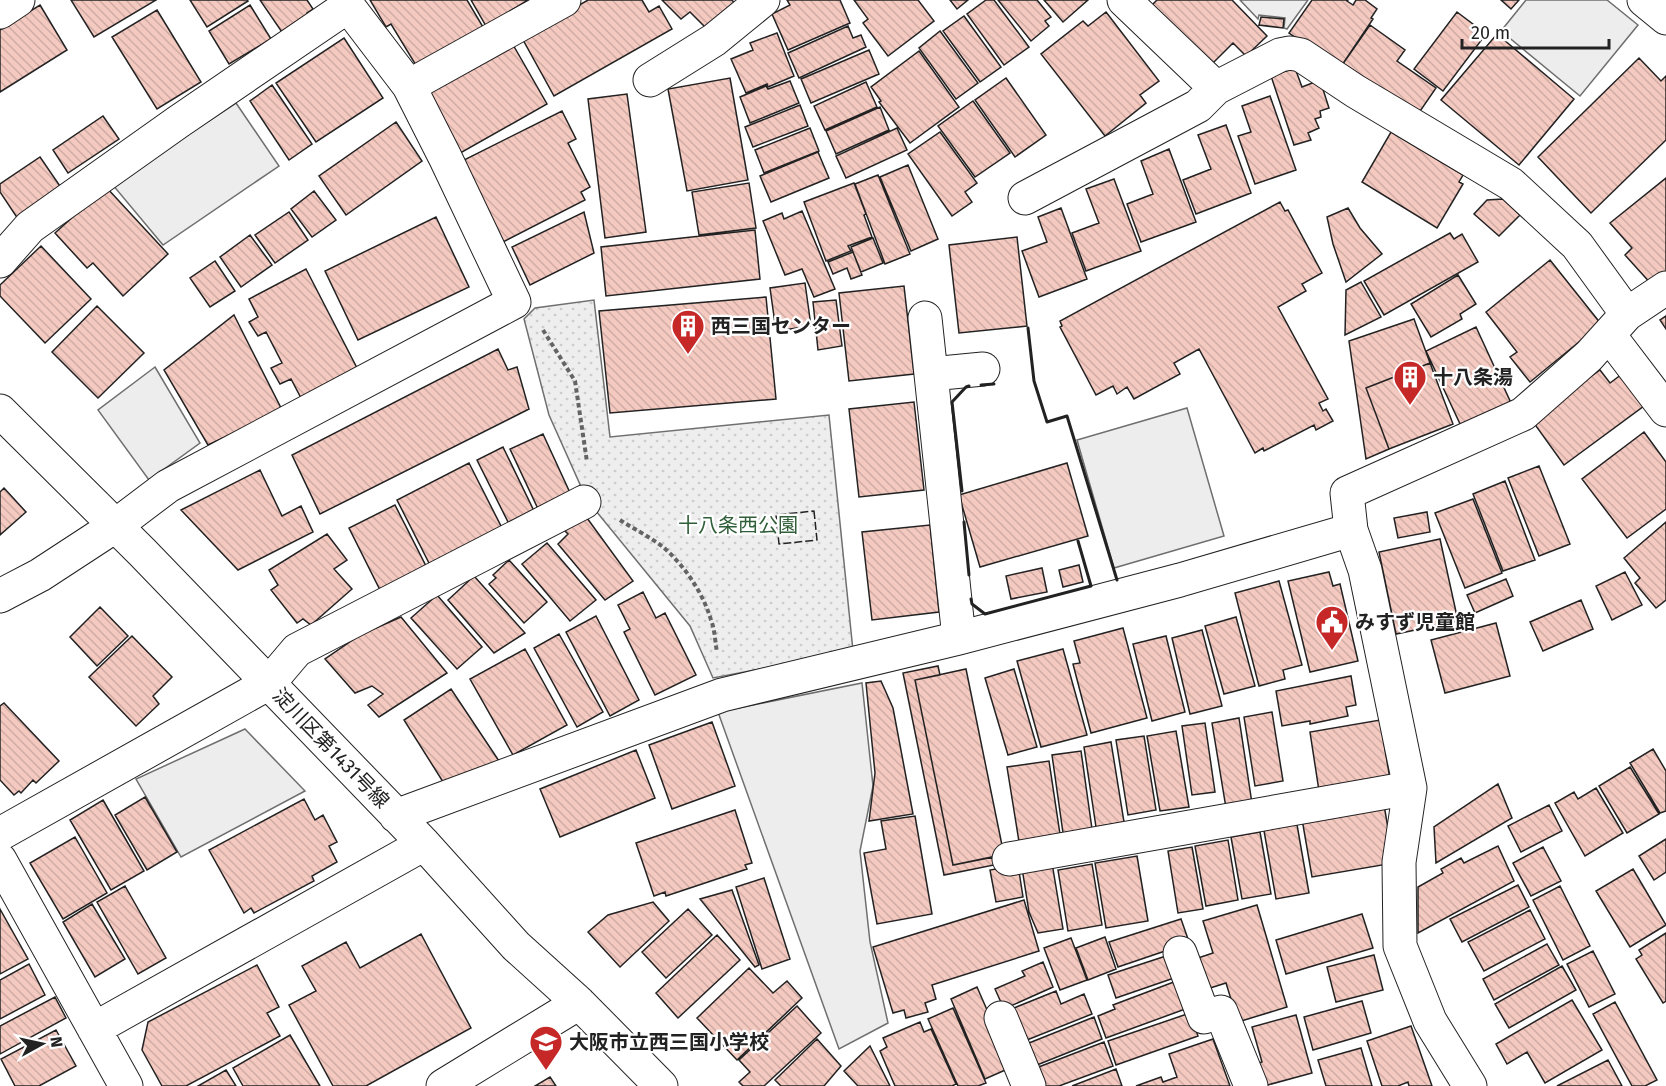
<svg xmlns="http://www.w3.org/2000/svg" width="1666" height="1086" viewBox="0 0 1666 1086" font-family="'Fira Sans','Noto Sans JP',sans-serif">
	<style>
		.grass { fill: url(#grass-dots); stroke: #6f6f6f; stroke-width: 1.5 }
		.garden { fill: #eee; stroke: #6f6f6f; stroke-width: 1.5 }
		.parking { fill: #ededed; stroke: #6f6f6f; stroke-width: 1.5 }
		.building { fill: url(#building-back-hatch); stroke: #222; stroke-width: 1.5 }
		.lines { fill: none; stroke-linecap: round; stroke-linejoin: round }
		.minor-casing { stroke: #222; stroke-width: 35 }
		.path { stroke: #646464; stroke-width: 4; stroke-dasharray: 4.5 3; stroke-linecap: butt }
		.minor { stroke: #fff; stroke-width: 33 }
		.fence { stroke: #222; stroke-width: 1.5; stroke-dasharray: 8 3; stroke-linecap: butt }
		.wall { stroke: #222; stroke-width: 3 }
		.labels { text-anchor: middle; stroke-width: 4.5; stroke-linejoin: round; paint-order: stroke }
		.poi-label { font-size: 20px; font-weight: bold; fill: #222; stroke: #fff; text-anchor: start }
		.park-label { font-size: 20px; fill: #2f5e38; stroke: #fff }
		.street-label { font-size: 20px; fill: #222; stroke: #fff }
	</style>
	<defs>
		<pattern id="grass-dots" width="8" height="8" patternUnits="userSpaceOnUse" patternTransform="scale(1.5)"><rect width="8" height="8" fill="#eee"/><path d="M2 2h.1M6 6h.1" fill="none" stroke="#ccc" stroke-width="1.8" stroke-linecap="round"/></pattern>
		<pattern id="building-back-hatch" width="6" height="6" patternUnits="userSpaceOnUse" patternTransform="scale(1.5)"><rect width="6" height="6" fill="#f3c9c0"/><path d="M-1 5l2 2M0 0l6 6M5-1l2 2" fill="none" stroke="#d0aca5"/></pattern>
	</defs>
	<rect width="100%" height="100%" fill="#fff"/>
	<path class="grass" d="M594,300L610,437L829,415L853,651L713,678L690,626L587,500L549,415L524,319L535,308Z"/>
	<path class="garden" d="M1240,0H1308L1287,29L1284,28L1285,18L1259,15L1258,19Z"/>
	<path class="parking" d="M1526,0H1607L1638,25L1580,96L1501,31Z
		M236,103L279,166L163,245L112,184Z
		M155,367L200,443L149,480L98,410Z
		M1187,408L1224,536L1114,568L1077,440Z
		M862,683L873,786L860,851L870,942L888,1023L839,1049L718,712Z
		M245,729L305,791L181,857L136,779Z"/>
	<path class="building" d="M71,0H156L94,37Z
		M190,0H247L248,1L207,27Z
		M260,0H307L313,9L307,13L312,20L286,38Z
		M370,0H467L483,27L417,67L391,24L386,27Z
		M471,0H528L486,26Z
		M588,0H642L649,12L659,6L672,29L554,96L522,38Z
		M662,0H732L737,6L708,30L690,12L681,19Z
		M787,0H840L850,23L788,50L772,14L790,5Z
		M854,0H918L934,21L888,56L863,23L868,19Z
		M950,0H968L957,9Z
		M986,0H994L1029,47L1004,65L967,14Z
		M998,0H1037L1051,17L1045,21L1049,26L1031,41Z
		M1044,0H1088L1063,22Z
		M1157,0H1232L1267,36L1246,56L1233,43L1211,65L1152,5Z
		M1312,0H1348L1347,1L1353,5L1356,0H1365L1377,9L1371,18L1373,19L1340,68L1289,33Z
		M1501,0H1519L1511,9Z
		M40,5L67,50L0,92V30Z
		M250,5L271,39L229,64L209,31Z
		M157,10L201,82L157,109L112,37Z
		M1106,12L1159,81L1140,95L1146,103L1105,136L1041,54L1083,21L1088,26Z
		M1457,12L1486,34L1443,91L1414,69Z
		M964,16L1001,67L980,82L943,31Z
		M1261,17L1284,19L1283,28L1259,25Z
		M1370,25L1405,50L1397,61L1436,88L1414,120L1340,68Z
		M848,26L853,38L861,35L866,47L799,78L788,53Z
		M940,31L978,83L956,99L919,48Z
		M777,33L794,76L768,87L767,84L746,93L731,59L753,50L750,43Z
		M1497,34L1574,99L1519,165L1441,100Z
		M344,38L383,98L316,142L276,83Z
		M512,43L547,104L455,156L420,94Z
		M869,50L879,74L811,103L801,79Z
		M919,51L959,107L910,143L879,102L881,101L871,87Z
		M1639,58L1661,81L1666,76V140L1591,213L1538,157Z
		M1295,68L1302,87L1320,80L1329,108L1320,111L1321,117L1315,119L1319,128L1308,133L1311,140L1294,145L1271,76Z
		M730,78L748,180L687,191L668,89Z
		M1006,78L1046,135L1015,157L975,100Z
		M790,81L799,103L750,123L740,97L766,86L768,89Z
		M866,82L877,107L825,130L814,106Z
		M272,85L312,144L289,160L250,101Z
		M627,94L646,232L605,238L588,99Z
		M1270,96L1296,170L1255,184L1238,136L1251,132L1242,106Z
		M973,101L1010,153L975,177L938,126Z
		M800,105L808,126L753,147L745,127Z
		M880,107L889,130L836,154L826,131Z
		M562,111L576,139L568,143L590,187L581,192L585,200L501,243L460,162Z
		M103,116L119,139L68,173L53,150Z
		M396,122L422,161L346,215L319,176Z
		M1226,125L1251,193L1196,214L1183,180L1211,169L1198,135Z
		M810,128L819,151L764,173L755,150Z
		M897,128L907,150L846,178L836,156Z
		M940,132L977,183L965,192L972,202L952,216L908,154Z
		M1391,132L1463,175L1459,182L1463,184L1437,228L1362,182Z
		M1169,149L1196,222L1141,242L1127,204L1153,194L1141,161Z
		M818,152L829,178L771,202L760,176Z
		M40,157L62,189L18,219L0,192V184Z
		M908,165L938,239L911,251L880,177Z
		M878,175L910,254L885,264L855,184Z
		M1666,178V275L1653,286L1625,255L1632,248L1610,223Z
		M1114,179L1141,251L1086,271L1072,233L1099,223L1086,189Z
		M749,183L756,228L699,235L692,192Z
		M854,183L866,214L864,215L872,237L848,246L851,251L826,261L804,202Z
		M106,187L168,254L123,296L93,263L87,268L55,233Z
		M314,191L336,220L312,237L291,209Z
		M1503,199L1520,215L1499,236L1474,214L1487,200Z
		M1280,202L1285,211L1288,210L1322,273L1302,284L1306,291L1278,307L1328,399L1319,403L1323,411L1326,409L1333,421L1316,430L1314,425L1264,451L1263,448L1255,453L1199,349L1174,363L1180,374L1134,399L1127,387L1117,394L1113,386L1096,395L1060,327L1062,326L1060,321Z
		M1061,208L1087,279L1039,297L1022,251L1047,242L1038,217Z
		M1348,208L1360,228L1382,254L1346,282L1333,244L1327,217Z
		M802,211L835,289L814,297L802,269L785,275L763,221L782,213L784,219Z
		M289,212L308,240L275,263L255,235Z
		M584,212L594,253L530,285L512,247Z
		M436,217L469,287L358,340L325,271Z
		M755,230L760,279L606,296L601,247Z
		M1450,233L1454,239L1462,234L1478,262L1384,315L1364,281Z
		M250,235L272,265L241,287L220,257Z
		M1017,237L1027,326L959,333L949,245Z
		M873,238L883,263L861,272L851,247Z
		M41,246L91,299L45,343L0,296V285Z
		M853,252L862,275L851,279L847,268L833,274L828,262Z
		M1550,260L1601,324L1530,382L1510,357L1517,352L1486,312Z
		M215,261L235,291L210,307L190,278Z
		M306,269L357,368L301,398L291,379L280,384L271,368L282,363L266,332L258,336L249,322L258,317L249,299Z
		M1458,275L1476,304L1460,314L1462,319L1431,337L1411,304Z
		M1361,282L1381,317L1345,335L1346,290Z
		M805,283L811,326L776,331L770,288Z
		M904,286L914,374L849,381L839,293Z
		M766,297L776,399L610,413L599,311Z
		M836,300L842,346L818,350L813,302Z
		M97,306L144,353L98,398L52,352Z
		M234,315L282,410L208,445L164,370Z
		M1666,316V329L1660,320Z
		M1414,319L1430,363L1366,388L1389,449L1366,459L1349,341Z
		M1476,327L1511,403L1461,426L1426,351Z
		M498,349L508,370L517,367L529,409L320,514L292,455Z
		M1430,363L1453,424L1389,449L1366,388Z
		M1600,370L1610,383L1626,371L1648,403L1564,465L1531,419Z
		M914,402L924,490L859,497L849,409Z
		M1644,432L1666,462V509L1627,538L1582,479Z
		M543,434L571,495L539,511L510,449Z
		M503,447L535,513L510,526L477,460Z
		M469,463L503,530L431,567L397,500Z
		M1067,463L1088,536L980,567L959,495Z
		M1539,466L1570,544L1539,556L1508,478Z
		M260,470L282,516L301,506L313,532L238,570L181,510Z
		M1505,481L1535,560L1503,571L1473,494Z
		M4,488L26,512L0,535V492Z
		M1473,499L1502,573L1465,588L1435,513Z
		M395,505L427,568L381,592L349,528Z
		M1427,512L1430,532L1398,538L1394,518Z
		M587,518L633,581L605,600L558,544L568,534L563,529Z
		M1666,522V600L1656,608L1635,583L1640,578L1624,558Z
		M930,525L939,612L872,620L862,532Z
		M327,534L347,560L334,569L352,589L311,625L303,619L297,623L271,590L278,585L269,570Z
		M1440,539L1458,621L1396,634L1379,552Z
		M547,543L596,600L570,621L522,564Z
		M509,560L547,602L524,623L489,584L496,578L493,575Z
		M1079,565L1083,582L1063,587L1059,570Z
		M1042,568L1047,592L1011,599L1006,576Z
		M1329,572L1333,586L1340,584L1358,661L1310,672L1288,581Z
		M1625,572L1642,605L1612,620L1596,586Z
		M474,576L525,633L494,653L448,600Z
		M1506,579L1513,596L1475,613L1467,595Z
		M1279,581L1302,665L1283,670L1285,679L1259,686L1235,593Z
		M643,592L656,618L665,613L696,675L655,695L624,632L630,629L618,605Z
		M437,595L482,647L457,669L411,618Z
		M1581,600L1593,629L1543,651L1530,622Z
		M100,607L128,636L97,666L70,637Z
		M596,616L639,700L610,716L566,632Z
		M401,617L447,673L379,717L368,705L383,694L372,686L355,693L325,659L360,635Z
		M1236,617L1255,686L1224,694L1205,626Z
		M1496,623L1510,676L1445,693L1431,640Z
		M1123,628L1147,718L1091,733L1073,664L1080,663L1074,641Z
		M1202,630L1222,706L1190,714L1172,638Z
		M559,634L603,712L577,727L534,648Z
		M132,636L172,677L153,696L159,704L136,726L89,677Z
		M1166,636L1185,712L1152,721L1133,644Z
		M525,649L567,725L513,755L470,679Z
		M1063,649L1087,735L1041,747L1017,661Z
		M938,666L940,675L915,680L953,865L992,857L994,865L944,875L903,673Z
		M966,669L1004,855L953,865L915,680Z
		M1014,669L1037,747L1008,755L985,678Z
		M1351,676L1356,705L1346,707L1348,716L1310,724V721L1282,726L1276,691Z
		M881,681L893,708L913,814L869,821L875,773L866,683Z
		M451,689L499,761L445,785L404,720Z
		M4,703L59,761L36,783L33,780L21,793L19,791L14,795L0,780V706Z
		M1272,712L1283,781L1255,786L1244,717Z
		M1239,718L1253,810L1227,814L1212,723Z
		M1380,720L1390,779L1319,791L1310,732Z
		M712,722L735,786L672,809L649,745Z
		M1205,723L1215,792L1192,795L1182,726Z
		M1176,731L1189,807L1160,811L1147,736Z
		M1144,736L1156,810L1128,815L1116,740Z
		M1111,742L1124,822L1096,827L1084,747Z
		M1653,749L1666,771V811L1660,813L1630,763Z
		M636,750L655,798L560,837L540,789Z
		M1081,751L1093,836L1064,840L1052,755Z
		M1049,761L1061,841L1020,848L1007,767Z
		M1630,767L1659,814L1627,833L1599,786Z
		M1498,784L1512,818L1436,863L1434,827Z
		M1596,788L1623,833L1585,856L1555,803L1574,792L1578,799Z
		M145,797L177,852L147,870L115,815Z
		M304,799L315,820L323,815L337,842L329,846L337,862L312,876L314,881L254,913L251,908L244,913L209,850Z
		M103,800L144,871L111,890L70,820Z
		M1384,805L1394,863L1312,877L1302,819Z
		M1549,805L1562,831L1521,852L1508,826Z
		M735,810L752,863L745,865L747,869L666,896L665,892L654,896L636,843Z
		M915,816L932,914L877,924L864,853L886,849L881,821Z
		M1296,819L1309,893L1276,899L1263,825Z
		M1260,832L1271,894L1242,899L1231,837Z
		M75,837L107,893L63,919L30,863Z
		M1666,839V872L1654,880L1639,856Z
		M1228,840L1238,900L1206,906L1195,846Z
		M1498,846L1514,881L1418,933V887L1443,873L1441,869L1461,858L1464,863Z
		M1192,847L1203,909L1178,913L1168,851Z
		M1543,847L1561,881L1531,896L1513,863Z
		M1137,856L1148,921L1106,928L1095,863Z
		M1052,863L1063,929L1038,933L1029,912L1022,868Z
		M1092,864L1102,925L1068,931L1058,870Z
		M1018,865L1023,897L996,902L990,870Z
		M1633,869L1666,925L1630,947L1596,891Z
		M764,878L790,959L762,969L736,887Z
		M1518,885L1529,907L1462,942L1450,919Z
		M125,886L166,958L138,974L97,902Z
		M1560,886L1590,946L1563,960L1533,900Z
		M732,890L759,965L755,967L700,899Z
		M1024,900L1039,951L932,985L936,999L925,1003L928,1012L906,1018L904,1010L893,1013L873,947Z
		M653,902L669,921L620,967L588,932L608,915Z
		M92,904L125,959L95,977L63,922Z
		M1257,905L1287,1007L1238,1022L1226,983L1207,989L1198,958L1213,953L1203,921Z
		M0,909L28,959L0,974Z
		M688,909L712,935L666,978L642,952Z
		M1530,910L1545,939L1484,971L1468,942Z
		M1362,914L1373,948L1286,974L1276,940Z
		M1181,919L1188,939L1166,946L1168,950L1118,967L1109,942Z
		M1666,933V1001L1663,1003L1636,959L1642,955L1639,950Z
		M421,934L471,1028L366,1086H333L289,1005L316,991L302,966L346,942L360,968Z
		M717,935L740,960L678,1018L656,993Z
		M1105,937L1116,969L1088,980L1076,948Z
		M1071,938L1087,980L1060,990L1044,948Z
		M1547,944L1559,965L1494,1000L1483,979Z
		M1593,951L1615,994L1589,1007L1567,964Z
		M1169,955L1177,977L1116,998L1108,975Z
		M1374,955L1383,990L1336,1002L1327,967Z
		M1043,962L1053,987L1004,1009L995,989L1025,976L1022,971Z
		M29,964L45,995L0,1019V980Z
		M257,965L279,1007L267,1013L280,1036L186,1086H162L142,1050L148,1022Z
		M1562,966L1576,990L1509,1028L1495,1004Z
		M749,968L773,993L787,981L802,998L737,1060L697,1018Z
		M1179,980L1188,1008L1106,1038L1098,1016L1115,1009L1113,1005Z
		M977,987L1012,1067L985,1079L951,999Z
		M1056,991L1061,1004L1084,994L1092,1014L1022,1042L1009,1010Z
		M55,997L66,1018L0,1054V1026Z
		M1572,1000L1602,1050L1545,1083L1527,1052L1507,1064L1496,1044Z
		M1362,1001L1371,1033L1313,1050L1304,1017Z
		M1615,1002L1657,1080L1645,1086H1632L1593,1014Z
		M797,1006L821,1033L764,1086H743L739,1082L750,1072L739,1060Z
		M953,1008L986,1083L978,1086H958L928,1019Z
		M1190,1013L1198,1036L1116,1065L1108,1041Z
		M1296,1015L1312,1073L1264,1086L1258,1063L1262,1062L1252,1027Z
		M1094,1017L1102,1039L1032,1067L1024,1045Z
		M920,1022L924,1032L931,1029L956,1084L952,1086H895L880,1051L887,1047L883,1038Z
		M1411,1026L1432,1086H1409L1408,1082L1398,1086H1382L1367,1041Z
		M56,1030L76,1066L39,1086H15L1,1059Z
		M290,1035L320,1086H243L233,1068Z
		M817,1039L841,1066L824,1086H781L775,1080Z
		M1213,1039L1230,1086H1136L1161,1077L1163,1082L1177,1077L1169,1054Z
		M1104,1042L1113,1066L1059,1086H1042L1036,1068Z
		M870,1046L890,1086H858L844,1071Z
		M1361,1048L1372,1086H1326L1318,1060Z
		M1608,1060L1622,1086H1557Z
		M1116,1069L1122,1086H1072Z
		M226,1070L236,1086H198Z
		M550,1077L556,1086H535Z"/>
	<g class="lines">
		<defs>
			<path id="minor" d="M1124,0L1216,88L1280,55L1290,53L1301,55L1355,91L1511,184L1577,245L1627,314
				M1644,0L1666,18
				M0,12L18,0
				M650,80L714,40L763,0
				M409,86L564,0
				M1025,198L1198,106L1216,88
				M0,261L30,227L178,122L348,6L409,86L445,157L514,302L168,486L115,526L40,575L0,596
				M925,318L959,638
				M1609,335L1666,410
				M931,374L983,369
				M0,411L142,552L424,844L516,946L579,1003L661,1086
				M396,816L722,695L959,638L1180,580L1351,530
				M0,834L269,683L297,650L584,502
				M1009,859L1410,788
				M0,860L126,1086
				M1180,953L1204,1017L1221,1012L1251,1086
				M1001,1018L1029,1086
				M94,1029L424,844
				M443,1086L579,1003
				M1470,1086L1430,1021L1400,946L1399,862L1410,788L1365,570L1351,530L1347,493L1523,414L1589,356L1627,314L1666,288"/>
		</defs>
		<use href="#minor" class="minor-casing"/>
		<path class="path" d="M543,330L575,381L587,462
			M620,520C634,529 650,537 663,547C685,566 703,593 711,620C715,630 715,642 717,652"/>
		<use href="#minor" class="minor"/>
		<path class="fence" d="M814,511L817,540L779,544L776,515Z"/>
		<path class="wall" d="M1028,328L1034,381L1047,422L1067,416L1117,580
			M981,385L994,384
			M962,491L952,402L966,387L969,386
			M964,522L969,575
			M971,599L972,604L985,614L1091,586L1078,541"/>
	</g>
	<defs>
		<symbol id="building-pin" viewBox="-11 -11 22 30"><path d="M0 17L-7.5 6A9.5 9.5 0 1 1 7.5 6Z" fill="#c62828" stroke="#fff"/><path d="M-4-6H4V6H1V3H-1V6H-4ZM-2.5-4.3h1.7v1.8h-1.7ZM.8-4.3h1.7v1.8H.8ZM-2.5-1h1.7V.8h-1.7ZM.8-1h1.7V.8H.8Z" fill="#fff"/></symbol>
		<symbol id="civic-pin" viewBox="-11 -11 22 30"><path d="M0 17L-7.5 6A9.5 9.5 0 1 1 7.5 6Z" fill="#c62828" stroke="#fff"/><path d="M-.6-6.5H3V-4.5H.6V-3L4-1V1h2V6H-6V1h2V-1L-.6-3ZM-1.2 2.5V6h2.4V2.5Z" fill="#fff"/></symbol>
		<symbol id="school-pin" viewBox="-11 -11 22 30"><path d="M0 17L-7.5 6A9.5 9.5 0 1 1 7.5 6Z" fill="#c62828" stroke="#fff"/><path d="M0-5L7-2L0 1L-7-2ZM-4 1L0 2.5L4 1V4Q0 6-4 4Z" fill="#fff"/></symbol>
	</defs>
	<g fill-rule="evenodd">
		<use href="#building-pin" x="669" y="307" width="38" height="52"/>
		<use href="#building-pin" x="1391" y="358" width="38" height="52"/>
		<use href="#civic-pin" x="1313" y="603" width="38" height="52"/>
		<use href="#school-pin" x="527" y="1023" width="38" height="52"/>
	</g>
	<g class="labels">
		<g class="poi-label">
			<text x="711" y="333">西三国センター</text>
			<text x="1433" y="384">十八条湯</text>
			<text x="1355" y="629">みすず児童館</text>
			<text x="569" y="1049">大阪市立西三国小学校</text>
		</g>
		<g class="park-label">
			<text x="738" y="532">十八条西公園</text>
		</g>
		<g class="street-label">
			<text transform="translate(331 748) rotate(46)" y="7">淀川区第1431号線</text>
		</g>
	</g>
	<g transform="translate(42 1044) rotate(82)" stroke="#ffffff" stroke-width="4.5" paint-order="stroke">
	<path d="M0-4.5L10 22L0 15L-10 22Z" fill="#222222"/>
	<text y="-9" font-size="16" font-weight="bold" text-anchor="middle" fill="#222222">N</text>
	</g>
	<path d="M1462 39v9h147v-9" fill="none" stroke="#222222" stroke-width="3"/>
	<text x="1471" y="39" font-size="18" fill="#222222" stroke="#ffffff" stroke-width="4.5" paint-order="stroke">20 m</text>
</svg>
